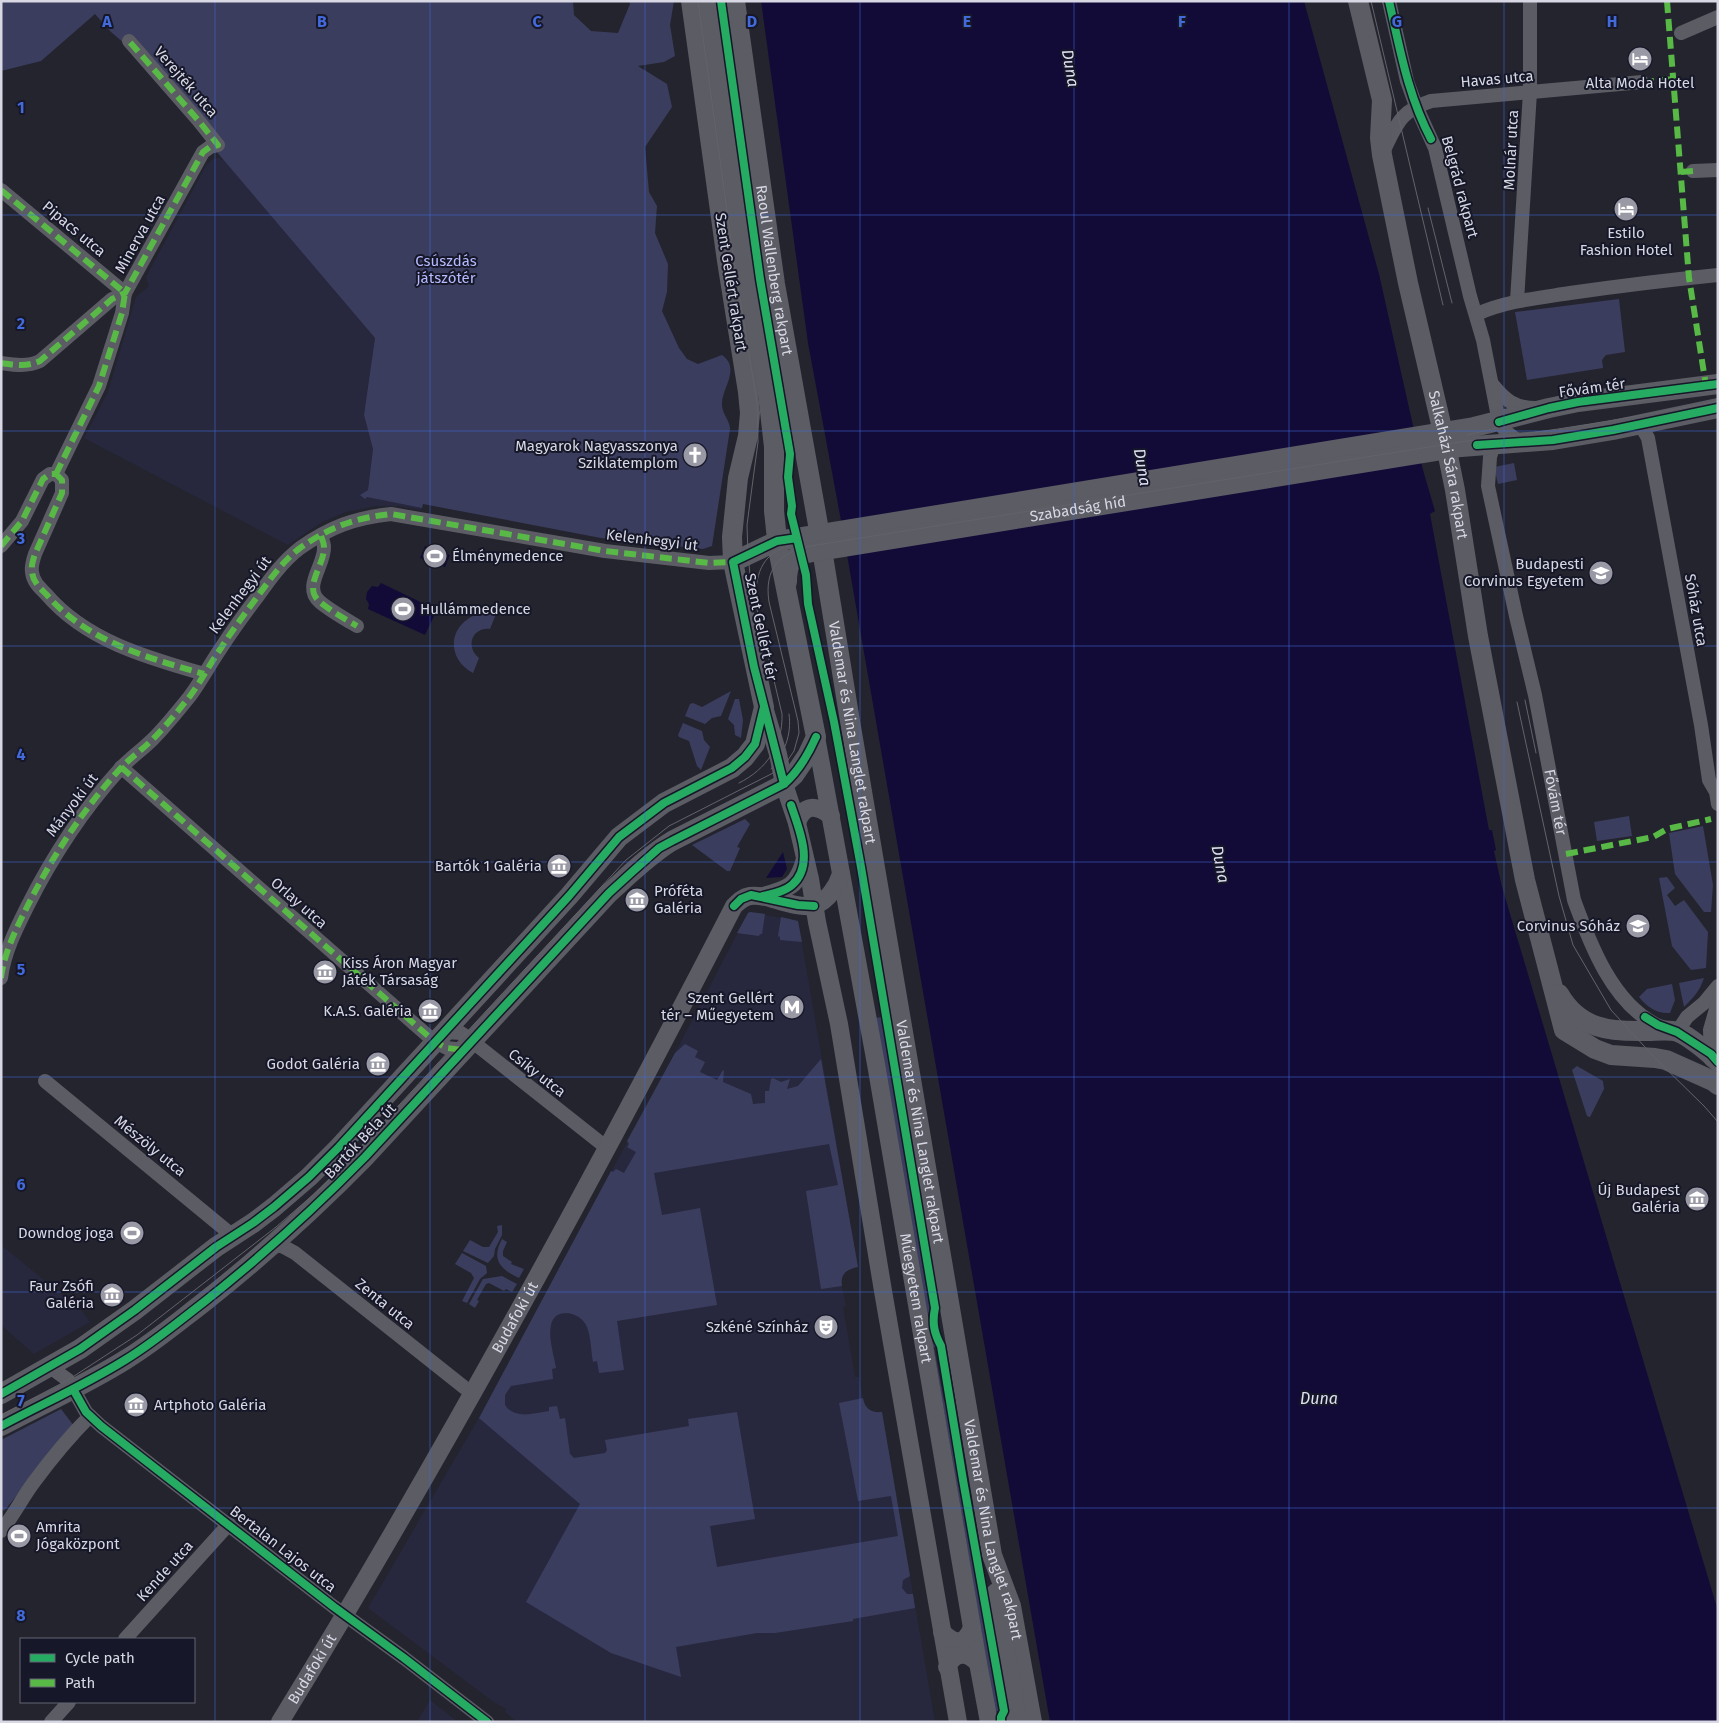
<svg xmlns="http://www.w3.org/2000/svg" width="1719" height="1723" viewBox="0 0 1719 1723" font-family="'Fira Sans',sans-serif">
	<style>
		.built { fill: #27283e }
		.green { fill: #3b3d5e }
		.water { fill: #120b38 }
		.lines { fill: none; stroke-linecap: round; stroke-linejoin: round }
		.minor { stroke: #5b5c64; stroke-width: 14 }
		.tertiary { stroke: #5b5c64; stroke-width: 18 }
		.secondary { stroke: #5b5c64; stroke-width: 20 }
		.tram { stroke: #63636a; stroke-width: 1 }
		.quiet { stroke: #58b947; stroke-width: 6; stroke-dasharray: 12 6; stroke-linecap: butt }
		.cycleway-casing { stroke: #161728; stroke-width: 11 }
		.cycleway { stroke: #26ab63; stroke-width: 8 }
		.grid { fill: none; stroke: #426ada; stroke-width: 1; stroke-opacity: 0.55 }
		.labels { text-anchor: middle; stroke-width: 4; stroke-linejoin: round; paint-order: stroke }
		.street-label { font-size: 15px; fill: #d7d8e4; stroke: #161728 }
		.poi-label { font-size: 15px; fill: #d7d8e4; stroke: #161728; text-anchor: end }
		.park-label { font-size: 15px; fill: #b6bafe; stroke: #161728 }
		.water-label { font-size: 16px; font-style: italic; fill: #e0e2f3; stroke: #161728 }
		.grid-label { font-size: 16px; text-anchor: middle; font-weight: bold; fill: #426ada; stroke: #161728; stroke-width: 4; stroke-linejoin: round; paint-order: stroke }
	</style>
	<rect width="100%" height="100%" fill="#24242e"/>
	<path class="built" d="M219,158L225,161L375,338L364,415L373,449L368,490L361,495L422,508L421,510L398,506H376L346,512L322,522L288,545L84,438L108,392L136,297L149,286L146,277L207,164L213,159Z
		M750,912L798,921L858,1267L847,1270L842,1277L841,1282L846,1306L843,1307L855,1377H859L864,1405L873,1412H882L935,1722H517L505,1712L506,1709L491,1700L368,1608L481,1414L675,1053L748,913Z
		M1,1245L82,1311L90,1322L34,1354L1,1325Z
		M430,1700L458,1722H417Z"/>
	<path class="green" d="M1,1H573L574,15L591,31L618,33L630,4L629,1H674L670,25L675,56L664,62L638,66L667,84L672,107L645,147L649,192L657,206L655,233L668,264L667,292L662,311L679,348L687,359L698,364L722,355C741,368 722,389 722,403C721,413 730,420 730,429L712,546L703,549L601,538L423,504L422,508L367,497L365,499L360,495L368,490L373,449L364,415L375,338L125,44L111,32L95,14L41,61L1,71Z
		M1619,299L1625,352L1606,355L1602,360L1603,368L1527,380L1515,312Z
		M1514,463L1517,480L1498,484L1494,467Z
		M481,613L496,614L490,629C472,627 465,647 479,658L473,673C444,657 449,622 481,613Z
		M731,691L721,716L712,718L705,724L685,716L690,704L693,703L702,707Z
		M735,699H739L743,720L741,738L735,735L734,725L728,719Z
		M683,723L702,731L704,740L710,747L701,770L697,766L689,741L679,737L678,735Z
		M1629,816L1632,836L1597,841L1594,822Z
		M745,819L750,824L737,847L740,848L730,871H727L692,845Z
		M1703,826L1713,885L1711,912H1704L1675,874L1669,833Z
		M1667,877L1675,888L1667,895L1675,906L1684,900L1708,932L1706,968L1691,970L1672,946L1659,878Z
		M750,912L765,914L762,934H760L759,936L737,933L748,913Z
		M781,917L798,921L802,942L780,940V937L778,936Z
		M1704,978C1700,991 1693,998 1684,1007L1679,983Z
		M1672,984L1675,1000L1670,1013C1657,1014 1647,1007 1639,997L1647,989Z
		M881,1017L931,1305L927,1318L876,1018Z
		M685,1044L698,1051L695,1057L705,1062L700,1072L717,1080L723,1070L724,1071L723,1082L751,1094L753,1104L765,1103V1091H769L771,1079L773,1078L781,1082L790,1079L787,1089L798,1086L821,1059L858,1267C847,1269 840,1274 842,1286L821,1289L806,1191L838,1185L829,1144L654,1173L662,1215L700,1208L717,1305L617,1321L624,1370L599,1373L597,1361L593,1362C591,1351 591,1337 587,1327C581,1312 555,1306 551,1325C548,1338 554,1355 556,1368L552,1369L553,1379L511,1386L505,1395V1405C515,1420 534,1413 549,1411V1407L557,1406L560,1419L565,1418L570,1454L574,1458L605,1453L607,1450L605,1440L689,1426L688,1419L737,1412L755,1519L710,1526L717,1567L898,1536L891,1496L858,1501L839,1403L863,1398C865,1409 871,1413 882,1412L910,1576L903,1580L902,1588L907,1594H913L915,1608L853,1619V1621L775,1633H757L676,1647L681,1677L611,1653L526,1602L580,1504L479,1418L611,1171L613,1172L616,1169L624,1173L636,1152L627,1147L629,1144L627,1141L675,1053Z
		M1577,1066L1603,1081L1604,1089L1590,1117L1587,1116L1572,1070Z
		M502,1225V1235L495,1249L494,1256L488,1263L463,1251L470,1240L483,1247H489L498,1232L497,1226Z
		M502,1239L507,1242L503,1251V1256L512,1262L511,1264L524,1269L519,1278C500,1269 491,1260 502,1239Z
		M462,1253L486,1266L487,1273L480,1279L467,1303L462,1301L474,1278L471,1273L455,1264Z
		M502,1276L517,1284L512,1292L506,1289L504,1291L489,1283L486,1284L477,1300L479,1301L475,1308L469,1304L483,1279Z
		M932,1341L938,1347H934L944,1401H947L1000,1710L995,1712Z
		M61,1409L74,1426L4,1511L1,1508V1440Z"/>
	<path class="water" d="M761,1H1304L1379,274L1423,470L1435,511L1430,514L1489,830H1492L1496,850L1494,851L1502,887L1718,1611V1722H1050L842,526L808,343Z
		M425,546L450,555L445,567L420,558Z
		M381,583L437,610L425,635L368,609L369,604L366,599L367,592L372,586L378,587Z
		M783,852L787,869L782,877L766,878Z"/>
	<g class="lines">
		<g class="minor">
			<path d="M1389,1L1407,81L1416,106L1435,148L1470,296L1483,340L1499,422C1505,432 1511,437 1522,442"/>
			<path d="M1681,33L1718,17"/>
			<path d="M1382,154C1397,125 1398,112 1431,101L1642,82"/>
			<path d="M1693,171L1718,170"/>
			<path d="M1,190L125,293"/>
			<path d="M1517,301L1530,92V1"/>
			<path d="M1477,314C1506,301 1538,298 1570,293C1619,286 1668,280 1718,275"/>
			<path d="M1,363C15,365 27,367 40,361L112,299L125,293L203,152L210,147L218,145L198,120L129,41"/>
			<path d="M1492,384C1505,400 1514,408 1536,408"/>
			<path d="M1637,425L1644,431L1648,438L1701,725L1709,780L1716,792L1718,804"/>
			<path id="s1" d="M1494,444L1490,457L1488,486L1516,616L1535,695L1574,900C1590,944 1613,1005 1659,1026C1665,1028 1671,1030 1677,1032L1687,1017L1704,1003L1718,986"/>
			<path d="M56,474L62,480V493L35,554C33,560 31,566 32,572C33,582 40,588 46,594C86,641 148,658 204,674"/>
			<path d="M56,474L99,386L122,313L125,293"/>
			<path d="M321,536C322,539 324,543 324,547C325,565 302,587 320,602C331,611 345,619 357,626"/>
			<path d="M1,546L22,521L43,479L50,474H56"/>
			<path d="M121,767L435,1042L447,1048L463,1050"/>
			<path d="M1,978C4,953 16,929 27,907C52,857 82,811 119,770C130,758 142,750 153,739C166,726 178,711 190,696C201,681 210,664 221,648C232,631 245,613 258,596C270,579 283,561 300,548C330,527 354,518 391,514L605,551L709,563L733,562"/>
			<path d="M445,1032L461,1033L464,1035L607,1148"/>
			<path d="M1711,1060L1710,1030L1718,1002"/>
			<path d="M45,1081L233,1236"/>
			<path d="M274,1244L284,1247L295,1253L465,1388L474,1393"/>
			<path d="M50,1367L68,1380L86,1412L101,1426L334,1607L404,1658L487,1722"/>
			<path d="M1,1531C14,1515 22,1498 34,1482C51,1459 70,1436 90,1416"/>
			<path d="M125,1639L229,1524"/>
			<path d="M51,1722L69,1702"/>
		</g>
		<g class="tertiary">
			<path d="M764,707L778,754L784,784L797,823L810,879L817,922L839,1024L883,1291L958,1722"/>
			<path id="s2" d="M816,737L876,1064L978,1663L989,1722"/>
			<path d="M797,823C804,803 817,805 831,816"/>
			<path d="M763,896C789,889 798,886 805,859"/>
			<path d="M942,1632C955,1644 964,1646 972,1628"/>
			<path d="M947,1667C955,1652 966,1651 978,1663"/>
			<path id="s3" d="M280,1722C443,1456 592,1182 734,906C739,901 743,897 750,896C758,895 766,897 773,899C783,902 805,909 815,905C828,901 837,886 841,874"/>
		</g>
		<g class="secondary">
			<path id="s4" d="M735,1L775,284L817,519L850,721L992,1555L1011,1606L1032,1722"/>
			<path id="s5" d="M1358,1L1382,100L1380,138L1382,155L1408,283L1445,441L1455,490L1478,636L1525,880L1564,1030L1595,1049L1611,1055L1655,1058L1666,1060L1713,1081L1718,1085"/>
			<path d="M733,562L777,541L797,538L1474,427L1549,408L1578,402L1718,384"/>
			<path id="s6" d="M787,582C787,562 792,555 812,552L1461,447L1553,440L1613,430L1718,408"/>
			<path d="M1559,994C1579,1029 1609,1032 1647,1031C1656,1031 1669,1029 1678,1032C1689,1036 1710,1054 1718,1062"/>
			<path d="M1,1394L80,1349L135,1310L216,1247L253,1223L274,1207L309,1177L339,1147L569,896L619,837L664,803L732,768L745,757L755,744L764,707L733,562L732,537L738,478L748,436L750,413L748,392L727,261L691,1"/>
			<path d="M1,1426C42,1404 85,1385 125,1360C153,1343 178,1322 204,1302C261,1257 314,1209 365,1157L609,893C629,875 649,855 672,841L784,784L794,775L807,756L816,737L778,549L774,511V447L768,394L745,260L709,1"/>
			<path d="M996,1593L1017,1722"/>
		</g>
		<path class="tram" d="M698,1L734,261L757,403L758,442L747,525L748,555L751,584L782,714C783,745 767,769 739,783
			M1371,1L1443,305
			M1428,208L1452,303
			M1467,435L1556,414L1662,397L1718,390
			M756,590C758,561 772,549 798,543
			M1525,700L1536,753
			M1517,702L1559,896L1573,945L1611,1010L1655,1058L1704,1106L1718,1122
			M771,769C784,754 792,735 789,714
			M1,1415L68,1380L137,1335L276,1227L320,1189L350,1158L626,860L669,826L777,771L786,763L794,751L799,733L798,721L769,602C764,569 779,552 811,546L1460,442C1547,432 1632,418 1718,401"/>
		<path class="quiet" d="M1667,1L1689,278L1706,386
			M1642,82L1674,79
			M1681,172L1693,171
			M1,190L125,293
			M1,363C15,365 27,367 40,361L112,299L125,293L203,152L210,147L218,145L198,120L129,41
			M56,474L62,480V493L35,554C33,560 31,566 32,572C33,582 40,588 46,594C86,641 148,658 204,674
			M56,474L99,386L122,313L125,293
			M321,536C322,539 324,543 324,547C325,565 302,587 320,602C331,611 345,619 357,626
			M1,546L22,521L43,479L50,474H56
			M121,767L435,1042L447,1048L463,1050
			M1566,854L1653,837L1667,829L1711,819
			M1,978C4,953 16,929 27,907C52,857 82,811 119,770C130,758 142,750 153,739C166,726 178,711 190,696C201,681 210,664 221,648C232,631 245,613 258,596C270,579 283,561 300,548C330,527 354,518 391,514L605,551L709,563L733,562"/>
		<defs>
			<path id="cycleway" d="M721,1L760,279L790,454L788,477L792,506L791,514L806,575L808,604L834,722L861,867L935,1308C932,1323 934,1333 941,1346L963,1480L1004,1711L1001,1717V1722
				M1389,1C1400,49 1408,96 1431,139
				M1499,422L1549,408L1578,402L1718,384
				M1477,445L1553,440L1613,430L1718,408
				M784,784L754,667L733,562L777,541L797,538
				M763,896C772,894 784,892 792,885C815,865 799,829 791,805
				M734,906L741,899L751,895L798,905L814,906
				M1645,1017L1658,1025L1677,1032L1711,1054L1718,1062
				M73,1389L86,1412L101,1426L334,1607L404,1658L487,1722
				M1,1394L80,1349L135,1310L216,1247L253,1223L274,1207L309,1177L339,1147L569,896L619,837L664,803L732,768L745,757L755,744L764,707
				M1,1426C42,1404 85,1385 125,1360C153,1343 178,1322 204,1302C261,1257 314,1209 365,1157L609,893L632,872L659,848L672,841L784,784C799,771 808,755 816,737"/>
		</defs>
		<use href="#cycleway" class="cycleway-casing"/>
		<use href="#cycleway" class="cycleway"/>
	</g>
	<path class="grid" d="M215,1V1722M430,1V1722M645,1V1722M860,1V1722M1074,1V1722M1289,1V1722M1504,1V1722M1,215H1718M1,431H1718M1,646H1718M1,862H1718M1,1077H1718M1,1292H1718M1,1508H1718"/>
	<defs>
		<symbol id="hotel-disc" viewBox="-11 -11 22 22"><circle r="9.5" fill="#9899a4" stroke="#161728"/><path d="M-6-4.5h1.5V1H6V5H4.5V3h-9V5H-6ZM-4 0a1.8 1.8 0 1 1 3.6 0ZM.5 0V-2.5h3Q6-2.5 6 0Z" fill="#fff"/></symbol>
		<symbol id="church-disc" viewBox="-11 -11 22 22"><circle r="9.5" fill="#9899a4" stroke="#161728"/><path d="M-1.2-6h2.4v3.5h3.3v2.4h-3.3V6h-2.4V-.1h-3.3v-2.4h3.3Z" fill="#fff"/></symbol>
		<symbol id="stadium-disc" viewBox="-11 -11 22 22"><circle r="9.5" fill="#9899a4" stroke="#161728"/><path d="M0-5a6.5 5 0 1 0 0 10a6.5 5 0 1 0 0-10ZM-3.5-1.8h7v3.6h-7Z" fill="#fff"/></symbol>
		<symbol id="university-disc" viewBox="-11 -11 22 22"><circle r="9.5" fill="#9899a4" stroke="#161728"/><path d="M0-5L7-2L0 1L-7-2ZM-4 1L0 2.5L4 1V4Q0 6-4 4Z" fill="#fff"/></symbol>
		<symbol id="museum-disc" viewBox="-11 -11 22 22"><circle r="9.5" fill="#9899a4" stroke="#161728"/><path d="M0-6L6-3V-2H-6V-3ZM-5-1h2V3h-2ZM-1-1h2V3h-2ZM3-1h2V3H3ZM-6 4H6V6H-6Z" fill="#fff"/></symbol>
		<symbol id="metro-disc" viewBox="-11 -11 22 22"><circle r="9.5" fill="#9899a4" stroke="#161728"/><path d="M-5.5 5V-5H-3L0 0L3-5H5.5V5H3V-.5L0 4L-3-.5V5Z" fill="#fff"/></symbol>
		<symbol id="theatre-disc" viewBox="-11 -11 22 22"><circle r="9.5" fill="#9899a4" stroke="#161728"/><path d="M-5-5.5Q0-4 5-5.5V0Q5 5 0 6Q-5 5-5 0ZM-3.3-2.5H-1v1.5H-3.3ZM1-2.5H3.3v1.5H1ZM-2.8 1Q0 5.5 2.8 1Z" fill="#fff"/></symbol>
	</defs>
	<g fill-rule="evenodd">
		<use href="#hotel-disc" x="1626" y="45" width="28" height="28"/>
		<use href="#hotel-disc" x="1612" y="195" width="28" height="28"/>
		<use href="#church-disc" x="681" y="441" width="28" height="28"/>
		<use href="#stadium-disc" x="421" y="542" width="28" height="28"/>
		<use href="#university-disc" x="1587" y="559" width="28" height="28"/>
		<use href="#stadium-disc" x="389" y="595" width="28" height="28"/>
		<use href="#museum-disc" x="545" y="852" width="28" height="28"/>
		<use href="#museum-disc" x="623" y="886" width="28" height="28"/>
		<use href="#university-disc" x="1624" y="912" width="28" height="28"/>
		<use href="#museum-disc" x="311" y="958" width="28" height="28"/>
		<use href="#metro-disc" x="778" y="993" width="28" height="28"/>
		<use href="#museum-disc" x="416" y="997" width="28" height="28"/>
		<use href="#museum-disc" x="364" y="1050" width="28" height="28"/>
		<use href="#museum-disc" x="1683" y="1185" width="28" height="28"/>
		<use href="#stadium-disc" x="118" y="1219" width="28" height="28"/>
		<use href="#museum-disc" x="98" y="1281" width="28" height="28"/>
		<use href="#theatre-disc" x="812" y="1313" width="28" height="28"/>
		<use href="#museum-disc" x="122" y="1391" width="28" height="28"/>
		<use href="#stadium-disc" x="5" y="1522" width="28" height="28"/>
	</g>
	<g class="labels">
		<g class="street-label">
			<text transform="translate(1497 79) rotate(-5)" y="5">Havas utca</text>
			<text transform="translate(186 82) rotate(49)" y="5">Verejték utca</text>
			<text transform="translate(1511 150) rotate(-87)" y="5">Molnár utca</text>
			<text transform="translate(1460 187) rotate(75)" y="5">Belgrád rakpart</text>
			<text transform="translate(74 229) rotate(40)" y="5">Pipacs utca</text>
			<text transform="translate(140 234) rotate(-61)" y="5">Minerva utca</text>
			<text dy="5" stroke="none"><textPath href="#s4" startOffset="272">Raoul Wallenberg rakpart</textPath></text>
			<text transform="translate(731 282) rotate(81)" y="5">Szent Gellért rakpart</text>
			<text transform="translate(1592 388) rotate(-8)" y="5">Fővám tér</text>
			<text dy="5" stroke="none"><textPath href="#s5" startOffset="474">Salkaházi Sára rakpart</textPath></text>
			<text dy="5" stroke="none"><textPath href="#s6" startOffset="314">Szabadság híd</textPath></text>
			<text transform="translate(652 540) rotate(7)" y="5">Kelenhegyi út</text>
			<text transform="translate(240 595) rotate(-53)" y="5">Kelenhegyi út</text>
			<text transform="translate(1696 610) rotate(80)" y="5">Sóház utca</text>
			<text transform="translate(761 627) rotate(78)" y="5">Szent Gellért tér</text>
			<text dy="5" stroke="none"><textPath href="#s4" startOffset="741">Valdemar és Nina Langlet rakpart</textPath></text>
			<text dy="5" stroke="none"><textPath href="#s1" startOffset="366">Fővám tér</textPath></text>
			<text transform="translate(72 805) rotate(-53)" y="5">Mányoki út</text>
			<text transform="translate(299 903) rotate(41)" y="5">Orlay utca</text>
			<text transform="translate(537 1073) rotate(38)" y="5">Csíky utca</text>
			<text dy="5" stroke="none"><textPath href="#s4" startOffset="1146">Valdemar és Nina Langlet rakpart</textPath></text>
			<text transform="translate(360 1141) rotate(-47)" y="5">Bartók Béla út</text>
			<text transform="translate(150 1146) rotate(39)" y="5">Mészöly utca</text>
			<text dy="5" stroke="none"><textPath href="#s2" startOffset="570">Műegyetem rakpart</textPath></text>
			<text transform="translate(385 1304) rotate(39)" y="5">Zenta utca</text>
			<text dy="5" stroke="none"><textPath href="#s3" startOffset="468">Budafoki út</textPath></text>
			<text dy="5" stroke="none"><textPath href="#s4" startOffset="1551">Valdemar és Nina Langlet rakpart</textPath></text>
			<text transform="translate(283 1549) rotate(38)" y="5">Bertalan Lajos utca</text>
			<text transform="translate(165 1571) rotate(-48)" y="5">Kende utca</text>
			<text dy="5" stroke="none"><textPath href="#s3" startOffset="62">Budafoki út</textPath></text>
		</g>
		<g class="poi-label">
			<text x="1640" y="88" text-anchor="middle">Alta Moda Hotel</text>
			<text x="1626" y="238" text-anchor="middle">Estilo<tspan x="1626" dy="17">Fashion Hotel</tspan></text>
			<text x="678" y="451">Magyarok Nagyasszonya<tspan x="678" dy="17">Sziklatemplom</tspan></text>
			<text x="452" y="561" text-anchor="start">Élménymedence</text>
			<text x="1584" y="569">Budapesti<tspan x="1584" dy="17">Corvinus Egyetem</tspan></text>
			<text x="420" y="614" text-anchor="start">Hullámmedence</text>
			<text x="542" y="871">Bartók 1 Galéria</text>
			<text x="654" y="896" text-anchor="start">Próféta<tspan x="654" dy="17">Galéria</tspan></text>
			<text x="1620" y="931">Corvinus Sóház</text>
			<text x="342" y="968" text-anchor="start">Kiss Áron Magyar<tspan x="342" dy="17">Játék Társaság</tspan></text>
			<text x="774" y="1003">Szent Gellért<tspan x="774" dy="17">tér – Műegyetem</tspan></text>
			<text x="412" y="1016">K.A.S. Galéria</text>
			<text x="360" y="1069">Godot Galéria</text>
			<text x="1680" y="1195">Új Budapest<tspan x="1680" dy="17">Galéria</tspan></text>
			<text x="114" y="1238">Downdog joga</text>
			<text x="94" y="1291">Faur Zsófi<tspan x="94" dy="17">Galéria</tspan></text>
			<text x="808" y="1332">Szkéné Színház</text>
			<text x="154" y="1410" text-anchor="start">Artphoto Galéria</text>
			<text x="36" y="1532" text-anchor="start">Amrita<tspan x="36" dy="17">Jógaközpont</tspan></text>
		</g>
		<g class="park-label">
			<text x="446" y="266">Csúszdás<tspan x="446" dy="17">játszótér</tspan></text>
		</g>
		<g class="water-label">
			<text transform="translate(1071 68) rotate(80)" y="6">Duna</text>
			<text transform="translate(1143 467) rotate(80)" y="6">Duna</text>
			<text transform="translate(1221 864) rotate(79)" y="6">Duna</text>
			<text x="1319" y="1404">Duna</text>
		</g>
	</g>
	<g class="grid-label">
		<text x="107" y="27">A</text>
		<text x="322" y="27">B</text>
		<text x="537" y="27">C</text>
		<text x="752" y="27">D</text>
		<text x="967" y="27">E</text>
		<text x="1182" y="27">F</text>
		<text x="1397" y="27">G</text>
		<text x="1612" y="27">H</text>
		<text x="21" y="113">1</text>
		<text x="21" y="329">2</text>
		<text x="21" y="544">3</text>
		<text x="21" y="760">4</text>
		<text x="21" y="975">5</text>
		<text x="21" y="1190">6</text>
		<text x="21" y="1406">7</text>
		<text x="21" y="1621">8</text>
	</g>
	<rect width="1719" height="1723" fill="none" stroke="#d7d8e4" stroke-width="5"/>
	<rect x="20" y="1638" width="175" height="65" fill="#161728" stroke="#636473"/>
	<rect x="30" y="1654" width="25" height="8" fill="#26ab63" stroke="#636473"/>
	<text x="65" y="1663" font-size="15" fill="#d7d8e4">Cycle path</text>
	<rect x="30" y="1679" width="25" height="8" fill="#58b947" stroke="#636473"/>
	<text x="65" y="1688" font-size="15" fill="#d7d8e4">Path</text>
</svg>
